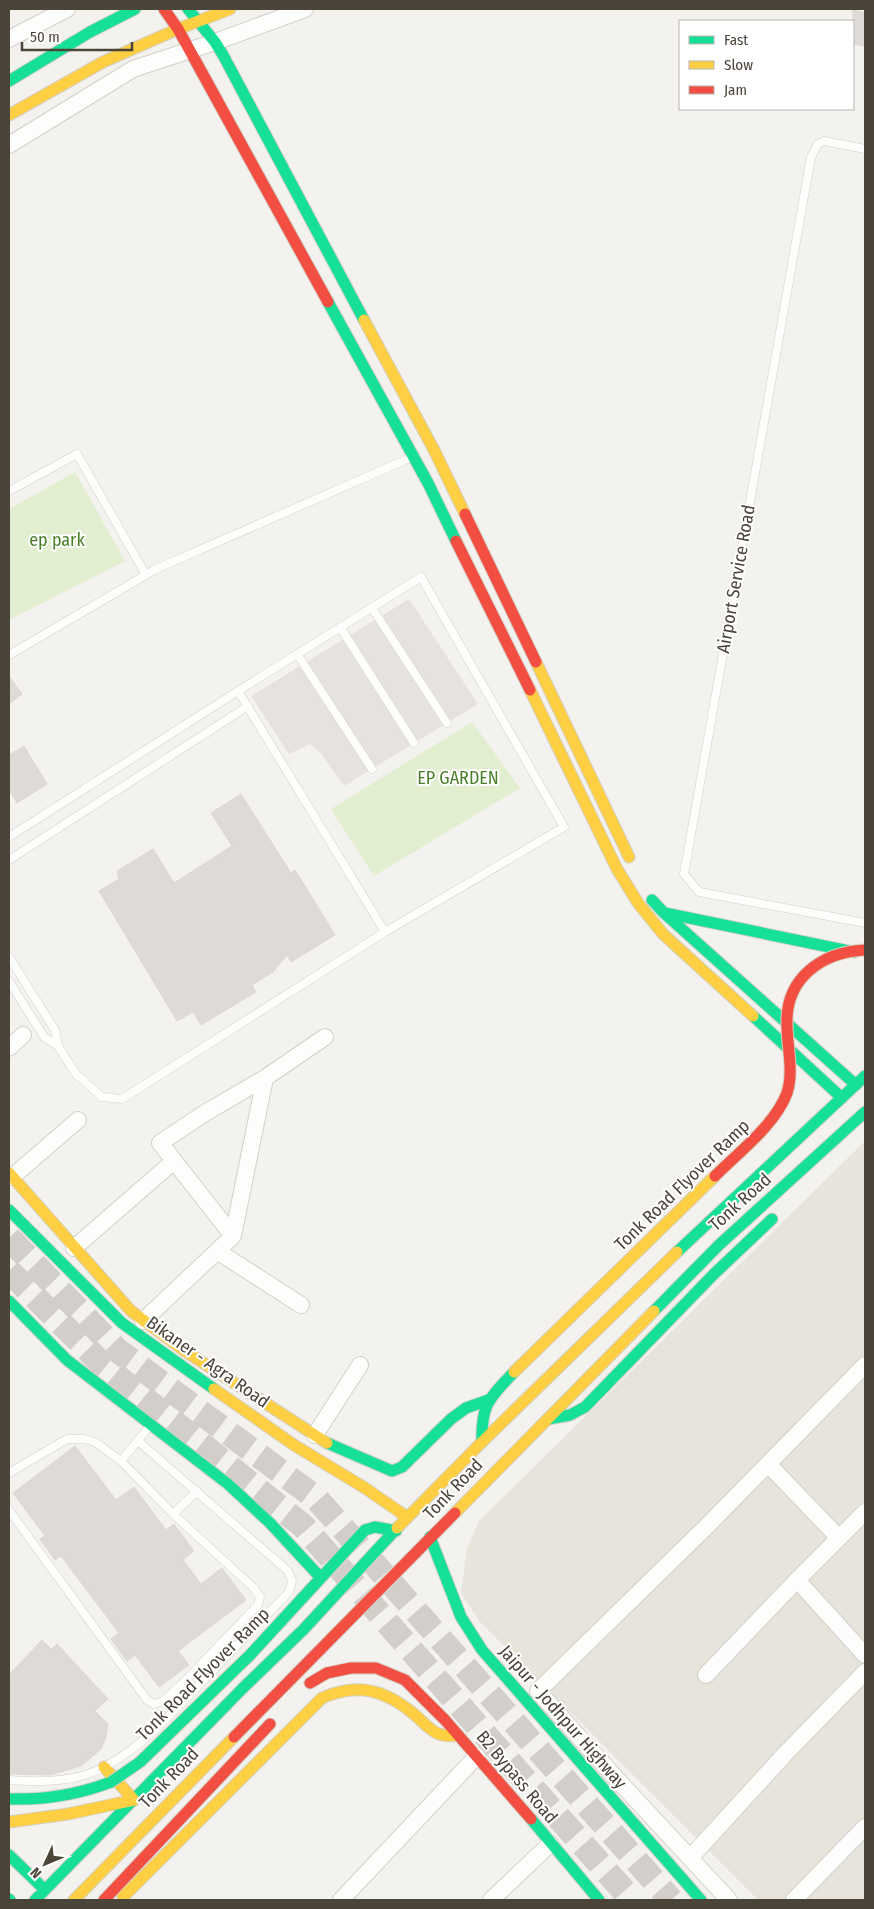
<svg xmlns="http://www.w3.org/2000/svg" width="874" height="1909" viewBox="0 0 874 1909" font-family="'Fira Sans Condensed',sans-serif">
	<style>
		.residential { fill: #e7e4dc }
		.green { fill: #e1eecf }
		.parking { fill: #e6e3df }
		.building { fill: #dedbd6; stroke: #dcd9d4 }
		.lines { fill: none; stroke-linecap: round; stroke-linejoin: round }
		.primary-tunnel { stroke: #d2cfca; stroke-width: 25; stroke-dasharray: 25 12; stroke-linecap: butt }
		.lane-casing { stroke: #d2d0cb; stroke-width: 9 }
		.street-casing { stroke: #d2d0cb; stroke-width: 18 }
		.fast-casing { stroke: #d3cfc5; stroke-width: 13 }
		.slow-casing { stroke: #d3cfc5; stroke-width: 13 }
		.jam-casing { stroke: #d3cfc5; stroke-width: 13 }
		.lane { stroke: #fdfdfc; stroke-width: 8 }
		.street { stroke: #fdfdfc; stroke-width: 16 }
		.fast { stroke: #16e098; stroke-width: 11 }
		.slow { stroke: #ffcf43; stroke-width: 11 }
		.jam { stroke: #f24e42; stroke-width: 11 }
		.fast-bridge-casing { stroke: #d6cebb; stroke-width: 13; stroke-linecap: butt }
		.slow-bridge-casing { stroke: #d6cebb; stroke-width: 13; stroke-linecap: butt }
		.jam-bridge-casing { stroke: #d6cebb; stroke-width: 13; stroke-linecap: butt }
		.fast-bridge { stroke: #16e098; stroke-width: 11 }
		.slow-bridge { stroke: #ffcf43; stroke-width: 11 }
		.jam-bridge { stroke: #f24e42; stroke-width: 11 }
		.labels { text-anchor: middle; stroke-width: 4; stroke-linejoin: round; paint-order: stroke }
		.park-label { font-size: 18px; fill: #4a7f2a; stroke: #fff }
		.street-label { font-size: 18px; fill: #4b4439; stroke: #fff }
	</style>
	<rect width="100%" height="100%" fill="#f4f2ee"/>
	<path class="residential" d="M865,1141V1900H758L480,1622L461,1593L467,1548L479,1521Z"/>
	<path class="green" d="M75,472L125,561L9,620V509Z
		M472,722L520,788L374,876L331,809Z"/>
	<path class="parking" d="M409,599L478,704L344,786L321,753L310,744L289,754L251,696Z"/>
	<path class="building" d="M853,10L865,13V46L853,44Z
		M9,676L22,694L9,704Z
		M24,746L47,784L17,803L9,789V755Z
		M241,794L291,873L295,870L335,935L291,962L287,955L273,972L252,985L256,992L201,1025L193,1012L177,1021L99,891L119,879L117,871L153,849L174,883L232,846L211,813Z
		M75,1446L116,1500L134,1487L166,1530L174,1524L194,1551L183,1560L201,1584L222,1568L246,1600L178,1651L189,1665L159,1687L135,1655L127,1661L111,1639L119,1633L61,1556L55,1560L40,1539L45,1536L13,1493Z
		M42,1640L51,1649L57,1644L108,1699L95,1711L108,1724L106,1737L101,1749L81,1766L50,1775L9,1774V1675Z"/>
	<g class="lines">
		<path class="primary-tunnel" d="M9,1238L117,1350L316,1498L671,1900
			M9,1271L104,1366L303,1526L488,1738L632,1900"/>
		<defs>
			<path id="lane" d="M865,149L824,141L818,144L811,157L684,874L699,892L865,923
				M9,491L77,454L146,575
				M372,608L447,723
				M340,627L414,743
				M297,654L372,769
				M9,655L156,569L412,457
				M238,691L385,932
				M9,837L238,691L421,577L564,827L385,932L122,1099L102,1097L76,1074L58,1046
				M9,860L248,706
				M9,957L55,1030L58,1046L44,1037L9,981
				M121,1461L148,1428
				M9,1473L67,1439H84L95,1442L121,1461L173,1514L254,1588L260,1597L258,1605L181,1685L190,1695
				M9,1510L147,1700L154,1704L163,1701L181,1685
				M173,1514L197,1491
				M9,1780C32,1782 66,1782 88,1774C136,1757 180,1705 215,1668C240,1642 265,1617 289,1592L292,1581L288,1571L138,1441"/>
			<path id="street" d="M9,39L67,9
				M9,145L133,69L215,42L305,9
				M9,1048L23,1035
				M12,1177L78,1120
				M233,1236L160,1143L205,1113L265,1078
				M74,1248L174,1161
				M217,1251L301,1305
				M143,1321L233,1236L265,1078L325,1037
				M315,1435L360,1365
				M768,1464L839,1538
				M797,1580L865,1655
				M706,1675L797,1580L865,1512
				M690,1858L784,1755L865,1672
				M341,1900L477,1756
				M491,1900L550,1844
				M729,1900L614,1776L538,1691L707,1526L865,1365
				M794,1900L865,1827"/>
			<path id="fast" d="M188,9L215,42L223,55L364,320
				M9,81L90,32L135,9
				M328,302L428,483L456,541
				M652,900L664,913L856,1085
				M665,913L854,952
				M753,1016L842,1098
				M9,1210L122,1323L214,1389
				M677,1252L865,1076
				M9,1301L67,1360L228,1484L270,1523L321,1578
				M654,1311L719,1245L865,1112
				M548,1419L570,1415L585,1407L714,1274L772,1219
				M482,1442C481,1404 489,1399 514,1372
				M327,1443L392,1471L402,1467L451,1419L466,1408L491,1399
				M430,1537L461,1617L482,1650L701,1900
				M250,1655L365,1530L375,1527L396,1531
				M9,1799C45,1800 77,1795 111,1782
				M531,1819L599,1900
				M9,1855L45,1890
				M9,1899L10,1900
				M35,1900L242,1689L304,1629L397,1528"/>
			<path id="slow" d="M9,115L103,62L178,29L230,9
				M364,320L434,450L465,514
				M536,662L629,857
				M530,690L617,869L638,903L663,934L753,1016
				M9,1173L131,1311L185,1351L327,1443
				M214,1389L294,1445L365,1488L407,1517
				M455,1513L654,1311
				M397,1528L482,1442L677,1252
				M9,1822L68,1814L134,1800L104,1767
				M123,1897L322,1698C358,1682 386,1690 415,1715C430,1728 436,1739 458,1735
				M74,1900L234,1737"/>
			<path id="jam" d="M164,9L178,29L328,302
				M465,514L536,662
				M456,541L530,690
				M310,1683L327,1673L351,1668H376L405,1680L445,1720L531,1819
				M234,1737L455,1513
				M104,1900L270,1724"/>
		</defs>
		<use href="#lane" class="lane-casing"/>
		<use href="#street" class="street-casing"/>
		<use href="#fast" class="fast-casing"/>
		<use href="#slow" class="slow-casing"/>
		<use href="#jam" class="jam-casing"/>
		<use href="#lane" class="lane"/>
		<use href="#street" class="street"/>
		<use href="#fast" class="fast"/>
		<use href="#slow" class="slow"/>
		<use href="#jam" class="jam"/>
		<defs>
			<path id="fast-bridge" d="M111,1782L140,1762L250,1655"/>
			<path id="slow-bridge" d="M514,1372L715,1176"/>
			<path id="jam-bridge" d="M715,1176C739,1152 775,1125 787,1093C794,1071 787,1047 787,1025C785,978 822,952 865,950"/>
		</defs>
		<use href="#fast-bridge" class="fast-bridge-casing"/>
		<use href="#slow-bridge" class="slow-bridge-casing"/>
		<use href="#jam-bridge" class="jam-bridge-casing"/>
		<use href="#fast-bridge" class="fast-bridge"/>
		<use href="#slow-bridge" class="slow-bridge"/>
		<use href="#jam-bridge" class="jam-bridge"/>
	</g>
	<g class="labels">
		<g class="park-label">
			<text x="57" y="546">ep park</text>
			<text x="458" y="784">EP GARDEN</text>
		</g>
		<g class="street-label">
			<text transform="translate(736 579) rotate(-80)" y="6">Airport Service Road</text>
			<text transform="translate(682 1185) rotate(-44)" y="6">Tonk Road Flyover Ramp</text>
			<text transform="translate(740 1202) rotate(-42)" y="6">Tonk Road</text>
			<text transform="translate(208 1362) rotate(35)" y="6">Bikaner - Agra Road</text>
			<text transform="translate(453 1489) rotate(-46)" y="6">Tonk Road</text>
			<text transform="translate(203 1674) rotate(-45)" y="6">Tonk Road Flyover Ramp</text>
			<text transform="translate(563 1717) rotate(49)" y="6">Jaipur - Jodhpur Highway</text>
			<text transform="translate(517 1777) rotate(50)" y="6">B2 Bypass Road</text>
			<text transform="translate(169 1778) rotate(-46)" y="6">Tonk Road</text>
		</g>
	</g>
	<rect width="874" height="1909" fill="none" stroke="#4b4439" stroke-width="20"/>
	<rect x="679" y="20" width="175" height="90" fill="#ffffff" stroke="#b7b4b0"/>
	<rect x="689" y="36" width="25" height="8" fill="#16e098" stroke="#b7b4b0"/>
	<text x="724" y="45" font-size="15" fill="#4b4439">Fast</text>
	<rect x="689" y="61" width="25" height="8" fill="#ffcf43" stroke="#b7b4b0"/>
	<text x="724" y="70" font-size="15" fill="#4b4439">Slow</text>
	<rect x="689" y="86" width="25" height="8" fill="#f24e42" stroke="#b7b4b0"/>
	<text x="724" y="95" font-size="15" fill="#4b4439">Jam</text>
	<g transform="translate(45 1864) rotate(226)" stroke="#ffffff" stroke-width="4" paint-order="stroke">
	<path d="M0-4L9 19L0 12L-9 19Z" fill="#4b4439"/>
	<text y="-8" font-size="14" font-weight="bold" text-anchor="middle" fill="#4b4439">N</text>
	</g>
	<path d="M22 42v8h110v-8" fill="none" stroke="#4b4439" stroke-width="2.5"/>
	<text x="30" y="42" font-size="15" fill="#4b4439" stroke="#ffffff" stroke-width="4" paint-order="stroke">50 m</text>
</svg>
